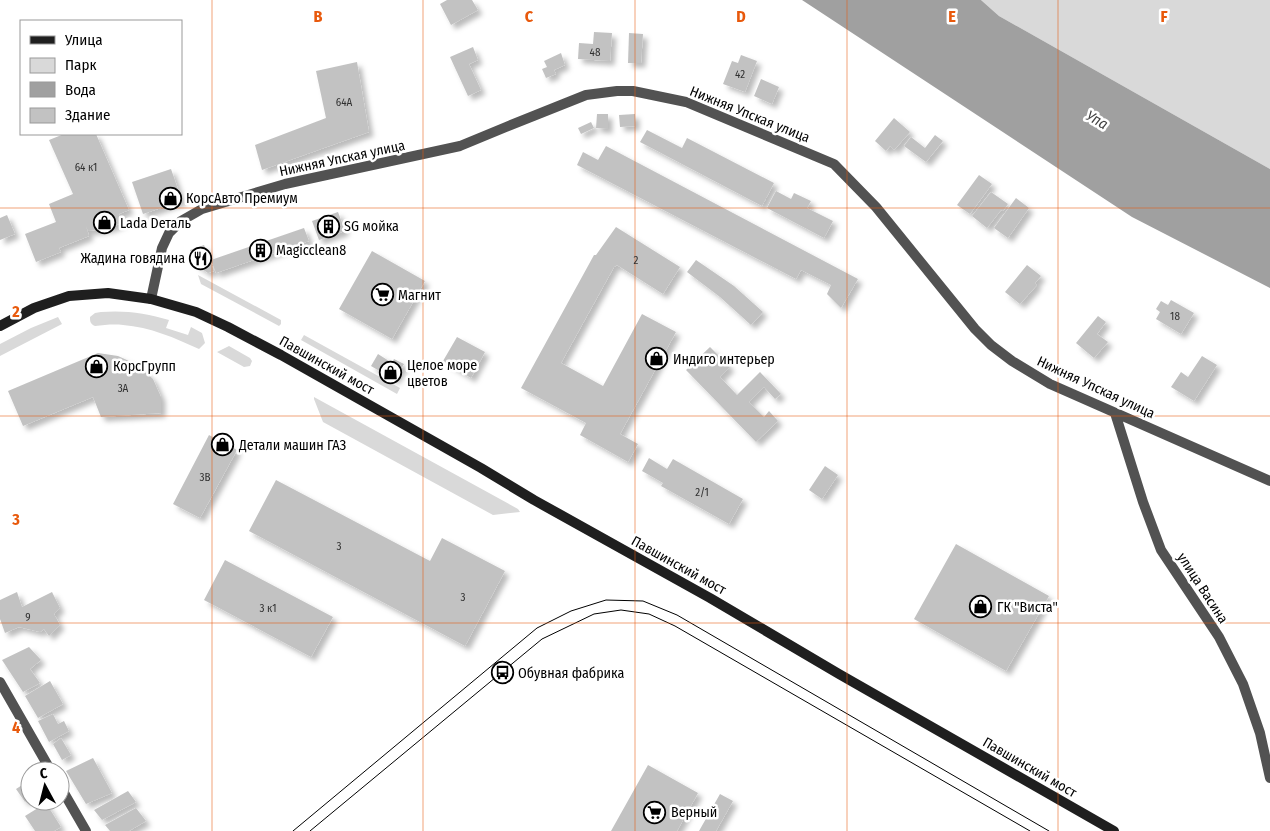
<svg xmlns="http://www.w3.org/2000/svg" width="1270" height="831" viewBox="0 0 1270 831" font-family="'Fira Sans Condensed',sans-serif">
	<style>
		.green { fill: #d9d9d9 }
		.water { fill: #a0a0a0 }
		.building { fill: #c2c2c2; filter: url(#shadow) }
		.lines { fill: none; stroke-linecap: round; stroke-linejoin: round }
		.minor { stroke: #525252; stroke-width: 10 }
		.secondary { stroke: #1f1f1f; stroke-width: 10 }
		.tram { stroke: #000; stroke-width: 1 }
		.grid { fill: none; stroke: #e8590c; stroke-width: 1; stroke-opacity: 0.55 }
		.labels { text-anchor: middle; stroke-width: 5; stroke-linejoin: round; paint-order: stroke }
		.number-label { font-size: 11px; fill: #303030 }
		.street-label { font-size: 14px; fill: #000; stroke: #fff }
		.poi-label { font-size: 14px; fill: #000; stroke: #fff; text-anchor: start }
		.water-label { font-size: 15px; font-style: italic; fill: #414141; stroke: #fff }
		.grid-label { font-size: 16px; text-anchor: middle; font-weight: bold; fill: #e8590c; stroke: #fff; stroke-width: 5; stroke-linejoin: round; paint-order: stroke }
	</style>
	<defs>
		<filter id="shadow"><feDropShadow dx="4.5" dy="4.5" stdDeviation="2.5" flood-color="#0004"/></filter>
	</defs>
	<rect width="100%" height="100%" fill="#fff"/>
	<path class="green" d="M981,0H1270V169L999,16Z
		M198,275L281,320V324L279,326L201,284Z
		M101,312C124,310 147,313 169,320L166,328L188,335L191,327L202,333L205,343L199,349C175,338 150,327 123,325C114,324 104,325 95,326C90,324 90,321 90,317L95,313Z
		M58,317L62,324L0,356V344L31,328Z
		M304,335L400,388L397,394L301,340Z
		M229,346L250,358L252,361L250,366L244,367L217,352Z
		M314,397L518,509L520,512L493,515L323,422L314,399Z"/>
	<path class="water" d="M802,0H981L999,16L1270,169V288L1132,217Z"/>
	<path class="building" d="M447,0H472L478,10L451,25L440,4Z
		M594,32L612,33L610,61L578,59L579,43L593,44Z
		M629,33L643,34L641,63H628Z
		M473,47L478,60L469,64L481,90L468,96L450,57Z
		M561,53L565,65L554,70L556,74L546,78L542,69L547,67L544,61Z
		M741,55L757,61L745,92L723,84L732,61L738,63Z
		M357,62L369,132L262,170L255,145L326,118L316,71Z
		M761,79L779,87L772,104L754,96Z
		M597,114H608V129L596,128Z
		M635,114V126L620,127L619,115Z
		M894,118L910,132L894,150L890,146L886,151L875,141Z
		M591,122L594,128L581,134L578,128Z
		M647,130L682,148L687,138L774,183L762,206L640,142Z
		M64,134H96L129,210L119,214L123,222L110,228L88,231L86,226L89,236L59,248L61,252L36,262L25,234L56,222L49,204L73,194L49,140Z
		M935,135L943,141L926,162L904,146L911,137L925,148Z
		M606,146L858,279L841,308L827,294L831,285L801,270L796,279L577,165L583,152L598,160Z
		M171,169L182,201L143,214L132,182Z
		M979,175L992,184L970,214L957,205Z
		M776,191L791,199L794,193L811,201L807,208L833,221L824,238L767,208Z
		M991,192L1008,204L1003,211L1001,210L987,228L972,216Z
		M1016,198L1029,208L1008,238L994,228Z
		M338,212L345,231L319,240L312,221Z
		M7,215L15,234L0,240V218Z
		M616,227L680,267L663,294L617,265L614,267L561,363L603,386L642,314L676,332L620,434L638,444L628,462L580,435L586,423L521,388L594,255H596Z
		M304,228L309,241L216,273L211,260Z
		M204,245L214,271L208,273L196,265L190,250Z
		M372,251L425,281L392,339L339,309Z
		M696,260L734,286L763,312L751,325L720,297L687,272Z
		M1027,265L1041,276L1035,283L1037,285L1020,304L1005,292Z
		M1171,300L1194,313L1181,334L1156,319L1160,312L1156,309L1161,301L1168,305Z
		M1098,316L1106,322L1097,334L1108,342L1094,358L1076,343Z
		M457,337L485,352L471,378L443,361Z
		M710,347L730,367L720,377L737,395L760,372L781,394L775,399L764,387L749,402L764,417L769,411L778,421L756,442L686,370Z
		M98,353L118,356L138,365L153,379L161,397V413L101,417L93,397L23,426L8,391Z
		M378,354L392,363L394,359L404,364L395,380L371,366Z
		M1202,356L1217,365L1194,401L1171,387L1181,372L1188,377Z
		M209,435L237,450L200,518L173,504Z
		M649,458L667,469L673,459L743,499L729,524L661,486L663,483L642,471Z
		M825,466L838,475L822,499L809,490Z
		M276,480L430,561L442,538L505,571L465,646L249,531Z
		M956,544L1049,596L1006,671L914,619Z
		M225,560L333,617L311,657L204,600Z
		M17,592L22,607L52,592L60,608L54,614L60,625L49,636L44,629L40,632L19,627L5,633L0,619V600Z
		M29,647L41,660L30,669L40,683L23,692L2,660Z
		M50,681L63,704L38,718L25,696Z
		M53,714L58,724L64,721L69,731L49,742L38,721Z
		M61,738L71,755L62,760L53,744Z
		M93,758L112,793L86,804L66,771Z
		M648,765L698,793L677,831H611Z
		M30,780V798L25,802L16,789Z
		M128,791L136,802L102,820L94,810Z
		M720,794L733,801L716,831H699Z
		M46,803L61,827L54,831H35L25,816Z
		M136,808L146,821L129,831H110L105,825Z"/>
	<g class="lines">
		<path class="minor" d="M151,299L162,248L169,233L181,221L202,209L285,184L460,146L506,127L586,95L617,91H633L686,102L834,164L876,207L975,329L991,345L1012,361L1050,384L1270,481
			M1115,413L1143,502L1161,550L1219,637L1243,684L1260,733L1270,778
			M0,682L51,771
			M60,786L86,831"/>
		<path class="secondary" d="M0,326L34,308L69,296L108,293L151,299L196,312L228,327L281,355L481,468L534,500L710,598L839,674L1114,831"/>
		<path class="tram" d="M293,831L537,628L571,611L606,600L643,601L677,615L1049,831
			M310,831L542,639L594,614L621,610L649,614L675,626L1030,831"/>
	</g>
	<path class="grid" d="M212,0V831M423,0V831M635,0V831M847,0V831M1058,0V831M0,208H1270M0,416H1270M0,623H1270"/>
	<defs>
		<symbol id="shop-ring" viewBox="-11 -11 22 22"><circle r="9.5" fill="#fff" stroke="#000" stroke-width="1.5"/><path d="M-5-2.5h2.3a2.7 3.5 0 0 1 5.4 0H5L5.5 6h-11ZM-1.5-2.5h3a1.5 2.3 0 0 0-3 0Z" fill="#000"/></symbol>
		<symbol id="building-ring" viewBox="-11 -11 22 22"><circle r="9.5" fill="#fff" stroke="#000" stroke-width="1.5"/><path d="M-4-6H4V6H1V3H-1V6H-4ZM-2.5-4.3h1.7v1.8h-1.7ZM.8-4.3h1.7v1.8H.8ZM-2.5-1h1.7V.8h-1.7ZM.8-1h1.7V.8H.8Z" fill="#000"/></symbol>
		<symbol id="restaurant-ring" viewBox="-11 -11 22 22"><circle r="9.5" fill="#fff" stroke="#000" stroke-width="1.5"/><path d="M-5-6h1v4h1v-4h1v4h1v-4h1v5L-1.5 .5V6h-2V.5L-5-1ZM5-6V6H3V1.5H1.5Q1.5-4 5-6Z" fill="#000"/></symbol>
		<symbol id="supermarket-ring" viewBox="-11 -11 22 22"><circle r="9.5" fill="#fff" stroke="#000" stroke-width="1.5"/><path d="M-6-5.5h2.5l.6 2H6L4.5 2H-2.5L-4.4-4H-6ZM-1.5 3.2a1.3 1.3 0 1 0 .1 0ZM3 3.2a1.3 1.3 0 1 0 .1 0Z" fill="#000"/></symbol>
		<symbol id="bus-ring" viewBox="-11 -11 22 22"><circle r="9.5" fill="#fff" stroke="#000" stroke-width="1.5"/><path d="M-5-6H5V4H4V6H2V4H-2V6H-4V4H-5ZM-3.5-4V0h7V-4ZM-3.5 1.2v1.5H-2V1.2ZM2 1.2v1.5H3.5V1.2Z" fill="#000"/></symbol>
	</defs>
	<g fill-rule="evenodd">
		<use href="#shop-ring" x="158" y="186" width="25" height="25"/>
		<use href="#shop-ring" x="92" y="210" width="25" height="25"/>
		<use href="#building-ring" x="316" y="214" width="25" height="25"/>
		<use href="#building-ring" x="248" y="238" width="25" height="25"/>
		<use href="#restaurant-ring" x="188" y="246" width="25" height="25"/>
		<use href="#supermarket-ring" x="370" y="282" width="25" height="25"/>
		<use href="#shop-ring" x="644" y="346" width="25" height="25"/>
		<use href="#shop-ring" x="84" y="354" width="25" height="25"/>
		<use href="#shop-ring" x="378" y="360" width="25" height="25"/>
		<use href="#shop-ring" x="210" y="432" width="25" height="25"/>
		<use href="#shop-ring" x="968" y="594" width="25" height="25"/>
		<use href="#bus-ring" x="490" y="660" width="25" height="25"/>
		<use href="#supermarket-ring" x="642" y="800" width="25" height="25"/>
	</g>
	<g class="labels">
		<g class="number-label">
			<text x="595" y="56">48</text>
			<text x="740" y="78">42</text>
			<text x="344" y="106">64А</text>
			<text x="86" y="171">64 к1</text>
			<text x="636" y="264">2</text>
			<text x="1175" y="320">18</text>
			<text x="123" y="392">3А</text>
			<text x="205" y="481">3В</text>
			<text x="702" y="496">2/1</text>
			<text x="339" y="550">3</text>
			<text x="463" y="601">3</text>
			<text x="268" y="612">3 к1</text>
			<text x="28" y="621">9</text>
		</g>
		<g class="street-label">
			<text transform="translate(750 114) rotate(22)" y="5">Нижняя Упская улица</text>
			<text transform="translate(342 158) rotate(-12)" y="5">Нижняя Упская улица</text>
			<text transform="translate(327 365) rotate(29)" y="5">Павшинский мост</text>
			<text transform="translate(1096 387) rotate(25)" y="5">Нижняя Упская улица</text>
			<text transform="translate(679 565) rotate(29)" y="5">Павшинский мост</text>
			<text transform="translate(1203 588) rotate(57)" y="5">улица Васина</text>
			<text transform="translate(1030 767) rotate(30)" y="5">Павшинский мост</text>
		</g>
		<g class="poi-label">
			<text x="186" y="203">КорсАвто Премиум</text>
			<text x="120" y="228">Lada Dеталь</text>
			<text x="344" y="231">SG мойка</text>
			<text x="276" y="255">Magicclean8</text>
			<text x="185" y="263" text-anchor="end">Жадина говядина</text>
			<text x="398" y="300">Магнит</text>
			<text x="673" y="364">Индиго интерьер</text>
			<text x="407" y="370">Целое море<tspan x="407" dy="16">цветов</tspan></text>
			<text x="113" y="371">КорсГрупп</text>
			<text x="239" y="450">Детали машин ГАЗ</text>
			<text x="997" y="612">ГК "Виста"</text>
			<text x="518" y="678">Обувная фабрика</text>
			<text x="671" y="817">Верный</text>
		</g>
		<g class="water-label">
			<text transform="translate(1097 120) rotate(30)" y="5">Упа</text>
		</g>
	</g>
	<g class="grid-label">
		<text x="318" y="22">B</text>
		<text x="529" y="22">C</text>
		<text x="741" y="22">D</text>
		<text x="952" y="22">E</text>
		<text x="1164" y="22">F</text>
		<text x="16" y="317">2</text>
		<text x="16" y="525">3</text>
		<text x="16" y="733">4</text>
	</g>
	<rect x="20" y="20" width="162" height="115" fill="#ffffff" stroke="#999999"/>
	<rect x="30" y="36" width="25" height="8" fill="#1f1f1f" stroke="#999999"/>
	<text x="65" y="45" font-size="15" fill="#000000">Улица</text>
	<rect x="30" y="58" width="25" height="15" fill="#d9d9d9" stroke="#999999"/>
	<text x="65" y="70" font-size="15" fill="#000000">Парк</text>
	<rect x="30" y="82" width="25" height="15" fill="#a0a0a0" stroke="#999999"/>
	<text x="65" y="95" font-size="15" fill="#000000">Вода</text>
	<rect x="30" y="108" width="25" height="15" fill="#c2c2c2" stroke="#999999"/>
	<text x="65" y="120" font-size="15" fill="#000000">Здание</text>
	<g transform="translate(45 786) rotate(353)"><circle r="24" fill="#ffffff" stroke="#999999"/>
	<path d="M0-4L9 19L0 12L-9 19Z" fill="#000000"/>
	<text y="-8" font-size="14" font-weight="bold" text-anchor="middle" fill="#000000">С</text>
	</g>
</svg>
